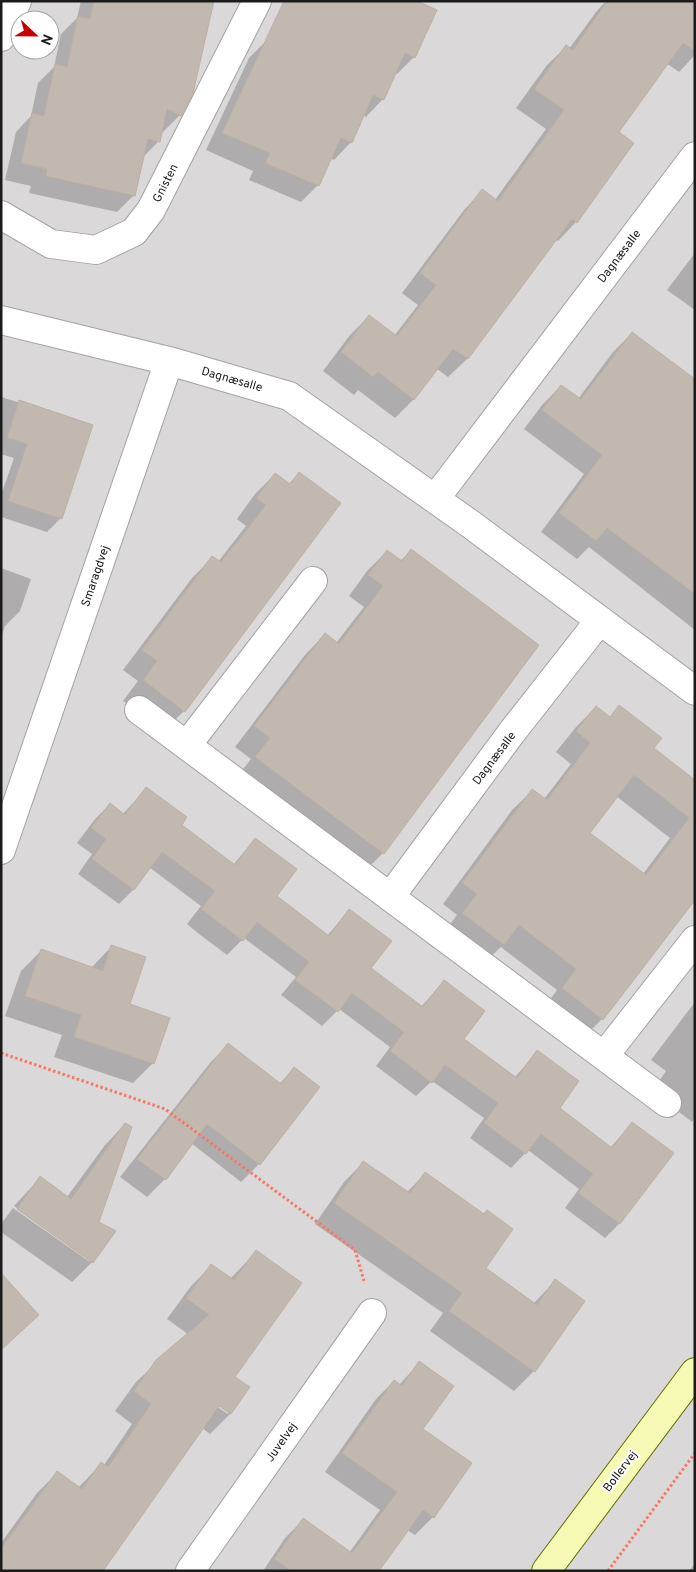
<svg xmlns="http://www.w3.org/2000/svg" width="696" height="1572" viewBox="0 0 696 1572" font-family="Overpass,sans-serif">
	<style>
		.residential { fill: #dad8d8; fill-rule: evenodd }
		.shadow { fill: #0003; fill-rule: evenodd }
		.building { fill: #c1b8b0; stroke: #beafa3; fill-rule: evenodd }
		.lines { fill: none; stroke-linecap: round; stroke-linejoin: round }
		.street-casing { stroke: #a2a2a2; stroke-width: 30 }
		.secondary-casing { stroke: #647005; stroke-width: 30 }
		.path { stroke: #f97666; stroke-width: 3; stroke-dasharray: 2.5 2.5; stroke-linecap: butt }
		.street { stroke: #fff; stroke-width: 28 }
		.secondary { stroke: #f5f9b3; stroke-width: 28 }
		.labels { text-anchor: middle; stroke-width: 4; stroke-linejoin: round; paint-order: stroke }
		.street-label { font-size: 12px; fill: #1b1b1b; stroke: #fff }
	</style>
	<rect width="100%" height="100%" fill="#ede9e1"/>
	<path class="residential" d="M1,1H695V1571H1ZM20,20H50V50H20Z"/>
	<path class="shadow" d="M81,1H210L180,115L163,132L161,131L159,141L142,158L134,195L117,212L29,193L31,186L5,180L16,132L31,116L38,83L54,67L61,34L77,18Z
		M293,1L414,57L397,74L395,73L383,99L366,117L363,115L351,142L334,160L331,158L318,185L301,202L249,180L253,171L206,150L249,58L266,41Z
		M606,1L695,5V55L679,72L666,63L617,133L576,222L558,241L555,239L467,359L448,377L437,369L414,399L395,418L358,390L354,395L323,371L350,335L369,316L394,336L418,305L402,293L464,210L482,191L495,200L546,129L516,108L547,65L566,47L569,49L596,12Z
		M695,253V310L667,290Z
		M632,333L695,451V630L589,547L577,559L541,532L584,474L524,429L542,405L561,386L578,399L613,352Z
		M1,397L92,425L61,518L47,532L1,517V495L14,458L1,454Z
		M275,474L289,484L299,474L184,711L164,731L123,701L138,681L123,670L192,578L212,558L218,562L246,526L237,519L255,494Z
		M387,551L400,561L411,551L538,646L383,853L363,873L236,778L251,759L235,747L305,655L325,634L336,643L364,607L349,596L367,571Z
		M1,568L31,579L20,611L5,626L1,638Z
		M596,707L609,718L619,707L652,749L695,782V898L602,1019L582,1039L543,1009L557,990L501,947L483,964L443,934L457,915L443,904L512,810L533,790L544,799L571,764L556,752L576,727ZM616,796L670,838L643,874L588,833Z
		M146,789L180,825L233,865L255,839L276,896L327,936L349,910L370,968L421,1007L444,981L462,1040L515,1077L537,1052L558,1108L610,1148L632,1123L672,1153L619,1224L605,1238L565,1208L579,1189L528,1150L511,1168L470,1138L484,1118L432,1081L416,1096L376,1066L390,1047L339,1009L322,1026L281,995L296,977L244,938L227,955L199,934L187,924L201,906L149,867L134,889L119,904L78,874L92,854L77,843L95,819L110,804L123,814Z
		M112,946L129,1005L153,1063L133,1083L54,1057L62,1035L5,1016L21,971L41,951L91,968Z
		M695,1002V1119L692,1122L652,1091L666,1071L651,1060Z
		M228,1045L279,1084L294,1069L318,1087L259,1164L241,1182L191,1143L165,1179L147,1197L120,1177L210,1063Z
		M125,1124L98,1223L92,1262L72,1282L1,1232V1224L13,1208L90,1262V1259L14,1206L40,1178L67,1197L105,1145Z
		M364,1162L407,1192L425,1174L483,1215L484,1268L534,1303L555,1281L534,1371L514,1391L430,1331L443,1313L315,1224L344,1182Z
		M256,1252L233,1377L248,1388L230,1414L210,1434L202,1428L1,1571V1543L37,1493L57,1473L78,1488L101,1464L104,1465L132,1424L115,1411L136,1382L188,1334L167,1319L191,1286L211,1266L230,1279ZM215,1402L228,1411V1414L213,1404Z
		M419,1363L421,1429L470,1463L433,1517L415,1535L407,1530L378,1571H263L285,1538L303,1520L349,1553L380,1510L325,1472L376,1399L394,1381L399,1385Z
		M695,1563V1571H689Z"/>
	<path class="building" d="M94,1H214L193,93L181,116L167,109L160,142L148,139L135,196L46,176L47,169L21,163L32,113L44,116L55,64L67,67L78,16L90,19Z
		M284,1H417L437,10L415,58L405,53L384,100L373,95L352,143L341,138L319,186L265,163L270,153L222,133Z
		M607,1H695V51L683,43L619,132L634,143L577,223L572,219L468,359L453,349L414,400L378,372L373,377L341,352L369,315L397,336L436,285L420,273L482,189L498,201L564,110L534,89L566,45L573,50Z
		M632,332L695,379V594L607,528L596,541L559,513L602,455L542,410L561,385L581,399Z
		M19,400L93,425L62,519L8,501L27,444L7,438Z
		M299,472L341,503L185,712L143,680L157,661L142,650L212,556L221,562L266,505L256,498L275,473L290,484Z
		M411,549L539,645L384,854L255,757L270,738L254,726L325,633L339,644L383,586L368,575L387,550L402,561Z
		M619,705L662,738L654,748L695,780V900L603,1020L562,988L576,969L519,925L504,945L462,913L477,894L462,883L532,789L547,800L590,743L576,731L596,706L610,717ZM634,775L689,818L646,875L590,833Z
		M146,787L187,817L182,825L235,865L255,838L297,869L277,896L329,936L349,909L392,941L371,968L423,1007L444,980L485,1011L464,1039L517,1078L537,1050L579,1081L560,1108L612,1148L632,1122L674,1153L620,1224L578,1193L593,1174L541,1134L526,1154L484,1123L498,1103L445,1065L432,1083L390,1051L404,1032L352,993L338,1012L295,980L309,962L257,922L243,941L214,919L201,909L215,891L162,852L134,890L92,859L106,839L91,828L110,803L125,815Z
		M111,945L146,957L130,1004L170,1018L154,1064L74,1037L81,1015L25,996L41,949L103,971Z
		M228,1043L281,1084L294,1067L320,1087L260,1165L207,1124L166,1180L137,1159Z
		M125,1123L132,1127L99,1222L116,1231L93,1263L17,1209L40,1176L71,1199Z
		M363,1161L410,1193L425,1172L484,1214L487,1210L513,1229L486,1268L537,1305L555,1279L585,1301L535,1372L449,1311L462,1293L334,1203Z
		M256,1250L302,1283L235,1377L250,1387L231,1414L219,1406L103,1571H1V1549L57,1471L82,1489L101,1462L108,1467L151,1404L134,1391L156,1360L209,1315L186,1298L211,1264L234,1280Z
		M1,1273L39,1315L1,1350Z
		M419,1361L454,1386L423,1429L472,1463L434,1518L423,1510L379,1571H291L274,1559L303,1518L352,1553L397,1492L342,1453L394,1380L402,1386Z"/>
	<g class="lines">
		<defs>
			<path id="street" d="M1,37L17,1
				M1,215L51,244L96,250L134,232L151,210L257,1
				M1,320L169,361L289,396L469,523L695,691
				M435,499L695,156
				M139,710L667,1103
				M187,745L313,581
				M1,850L169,361
				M390,897L512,732L600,620
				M604,1056L695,940
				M190,1571L372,1313"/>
			<path id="secondary" d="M546,1571L695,1372"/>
		</defs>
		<use href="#street" class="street-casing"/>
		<use href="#secondary" class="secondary-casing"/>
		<path class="path" d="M1,1053L165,1109L355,1250L364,1281
			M608,1571L695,1453"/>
		<use href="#street" class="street"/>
		<use href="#secondary" class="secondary"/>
	</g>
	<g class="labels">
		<g class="street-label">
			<text transform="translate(165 183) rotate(-63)" y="4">Gnisten</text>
			<text transform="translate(619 256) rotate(-53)" y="4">Dagnæsalle</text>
			<text transform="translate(232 379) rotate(16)" y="4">Dagnæsalle</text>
			<text transform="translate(95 576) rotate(-71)" y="4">Smaragdvej</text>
			<text transform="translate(494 758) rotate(-53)" y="4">Dagnæsalle</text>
			<text transform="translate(281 1442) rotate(-55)" y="4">Juvelvej</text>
			<text transform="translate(620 1471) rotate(-53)" y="4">Bollervej</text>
		</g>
	</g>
	<rect width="696" height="1572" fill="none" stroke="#1b1b1b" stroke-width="5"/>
	<g transform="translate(35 35) rotate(112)"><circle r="24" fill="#ffffff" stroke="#a4a4a4"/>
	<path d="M0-4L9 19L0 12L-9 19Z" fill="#c60201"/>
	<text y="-8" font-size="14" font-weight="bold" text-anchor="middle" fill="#1b1b1b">N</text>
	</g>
</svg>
